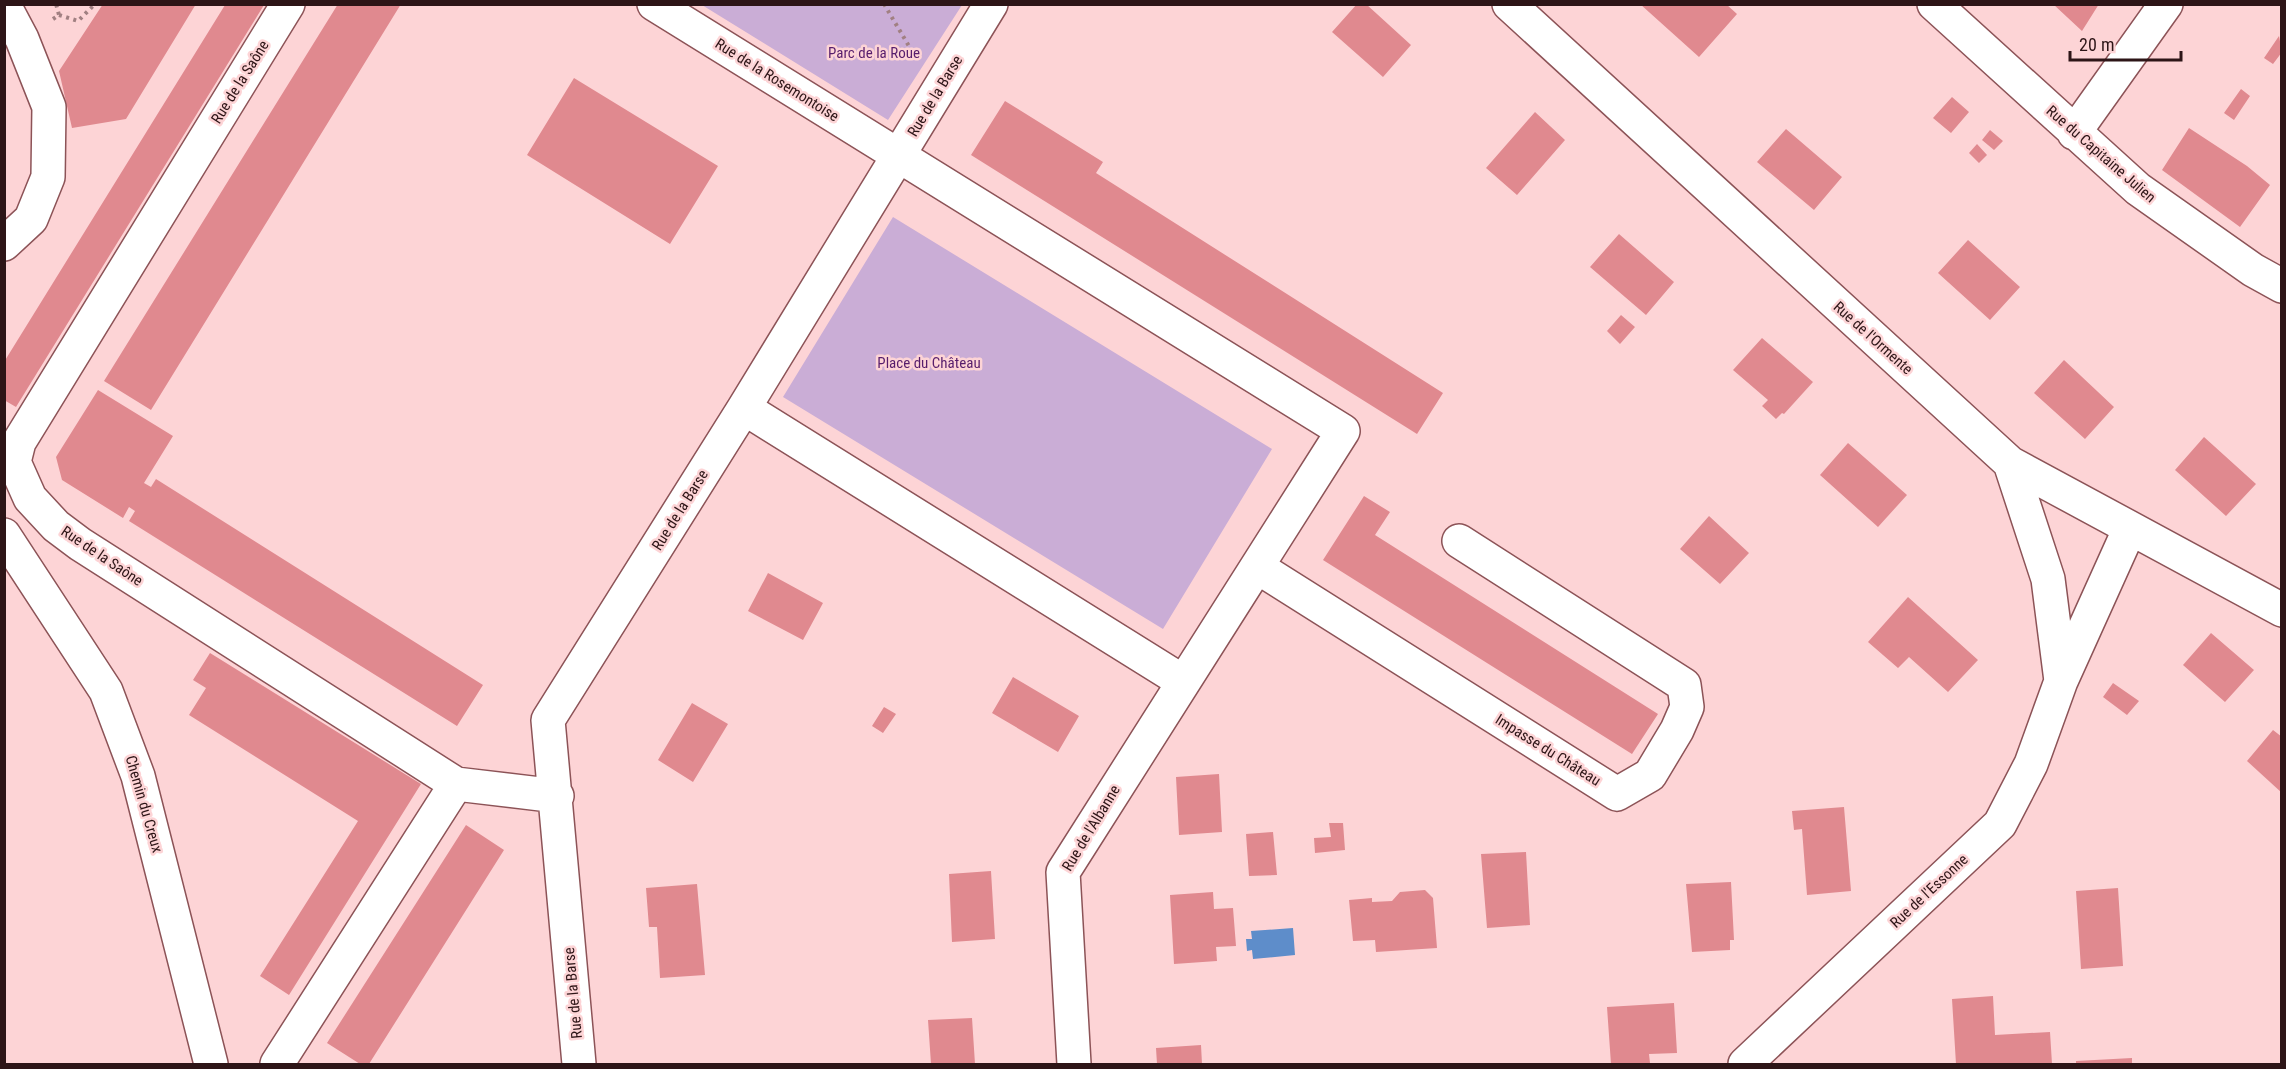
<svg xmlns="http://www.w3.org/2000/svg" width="2286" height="1069" viewBox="0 0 2286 1069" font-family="'Roboto Condensed',sans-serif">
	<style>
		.green { fill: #caadd6 }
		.water { fill: #5e8dca }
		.building { fill: #e0898f }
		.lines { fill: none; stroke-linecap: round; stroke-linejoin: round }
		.minor-casing { stroke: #8c5357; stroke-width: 36 }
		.path { stroke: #a18082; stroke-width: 4; stroke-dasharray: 3 4.5; stroke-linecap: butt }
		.minor { stroke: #fff; stroke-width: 33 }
		.labels { text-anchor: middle; stroke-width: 5; stroke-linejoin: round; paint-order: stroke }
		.park-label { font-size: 15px; fill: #571d6c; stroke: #fdd4d6 }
		.street-label { font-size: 15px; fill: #2d1517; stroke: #fdd4d6 }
	</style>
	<rect width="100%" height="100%" fill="#fdd4d6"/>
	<path class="green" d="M702,5H962L888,120Z
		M893,217L1272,449L1163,629L783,397Z"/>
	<path class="water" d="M1293,928L1295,955L1253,959L1252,950L1247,951L1246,939H1252L1251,931Z"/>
	<path class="building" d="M103,4H196L126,119L72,128L59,71Z
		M338,4H401L151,410L104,381Z
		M1357,4H1366L1411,45L1383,77L1332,32Z
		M1640,4H1726L1737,14L1699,57Z
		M2053,4H2099L2082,31Z
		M225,5H264L16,407L4,400V362Z
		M2279,36L2282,52L2273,64L2264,58Z
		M574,78L718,166L670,244L527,155Z
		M2241,89L2250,96L2234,120L2224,113Z
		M1952,97L1969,112L1951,133L1933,118Z
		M1005,101L1103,162L1096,173L1443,393L1417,434L971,155Z
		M1535,112L1565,140L1517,195L1486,168Z
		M2189,128L2247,166L2270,185L2240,227L2162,170Z
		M1786,129L1842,177L1814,210L1757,162Z
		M1990,130L2003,141L1994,150L1982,140Z
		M1977,144L1987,155L1979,163L1969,153Z
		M1619,234L1674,282L1646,315L1590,267Z
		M1968,240L2020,287L1990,320L1938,273Z
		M1621,315L1635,327L1620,344L1607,331Z
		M1762,338L1813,382L1784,414L1782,413L1776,419L1762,406L1768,400L1733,370Z
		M2064,360L2114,407L2085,439L2034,393Z
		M98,390L173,436L144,483L151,487L156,479L483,685L457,726L129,521L135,511L129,507L123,518L62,480L56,457Z
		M2204,437L2256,484L2226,516L2175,470Z
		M1848,443L1907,495L1878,527L1820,475Z
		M1364,496L1390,512L1375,535L1658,714L1632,754L1323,560Z
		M1709,516L1749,553L1720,584L1680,549Z
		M768,573L823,603L803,640L748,611Z
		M1908,597L1978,660L1948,692L1909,657L1898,668L1868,642Z
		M2211,633L2254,670L2225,702L2183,665Z
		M210,653L421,784L289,995L260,976L358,821L189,715L206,688L193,680Z
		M1013,677L1079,716L1058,752L992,713Z
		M2113,683L2139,701L2127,715L2103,697Z
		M692,703L728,724L693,782L658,760Z
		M884,707L896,714L883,733L872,726Z
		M2273,730L2282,737V793L2247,761Z
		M1219,774L1222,832L1179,835L1176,777Z
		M1844,807L1851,891L1807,895L1802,829L1794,830L1792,811Z
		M1329,823H1343L1345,850L1315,853L1314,838L1331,837Z
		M466,825L504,850L369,1064H360L327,1043Z
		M1273,832L1277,875L1249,876L1246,834Z
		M1526,852L1530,925L1487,928L1481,854Z
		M991,871L995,939L952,942L949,874Z
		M1731,882L1734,940H1730V950L1692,952L1686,884Z
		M697,884L705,975L660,978L657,927H649L646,888Z
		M2118,888L2123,966L2081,969L2076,891Z
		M1425,890L1433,898L1437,948L1376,952L1375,940L1353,941L1349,900L1372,898V902L1392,901L1400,892Z
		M1213,892L1214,909L1233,908L1236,946L1216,947L1217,961L1174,964L1170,895Z
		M1993,996L1995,1035L2050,1032L2052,1064H1956L1952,999Z
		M1674,1003L1677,1053L1649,1054L1650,1063L1611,1064L1607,1007Z
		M972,1018L975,1064H931L928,1020Z
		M1201,1045L1202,1064H1157L1156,1048Z
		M2132,1058V1064H2076V1061Z"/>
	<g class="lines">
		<defs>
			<path id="minor" d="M288,4L19,442L14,462L30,498L56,526L80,544L456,784L557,796
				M654,4L1343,431L1063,872L1074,1064
				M1509,4L2010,463L2282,610
				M1934,4L2138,189L2253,270L2282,286
				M4,5L22,39L49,107L48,177L31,219L4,244
				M2074,133L2166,4
				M744,408L1182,681
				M4,535L106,691L138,776L211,1064
				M1259,568L1617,794L1650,775L1677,730L1687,707L1684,685L1459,541
				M2061,681L2130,528
				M277,1064L456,784
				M579,1064L548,720L744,408L991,4
				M1745,1064L2000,824L2031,764L2061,681L2048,579L2010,463"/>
		</defs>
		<use href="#minor" class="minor-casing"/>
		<path class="path" d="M884,4L916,58
			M59,15L78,21L95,4
			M53,19L59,15L56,4"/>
		<use href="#minor" class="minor"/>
	</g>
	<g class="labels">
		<g class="park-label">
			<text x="874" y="58">Parc de la Roue</text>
			<text x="929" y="368">Place du Château</text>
		</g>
		<g class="street-label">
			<text transform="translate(777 80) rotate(32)" y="5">Rue de la Rosemontoise</text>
			<text transform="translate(240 82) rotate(-58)" y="5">Rue de la Saône</text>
			<text transform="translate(935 96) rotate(-59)" y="5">Rue de la Barse</text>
			<text transform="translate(2101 154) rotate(41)" y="5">Rue du Capitaine Julien</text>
			<text transform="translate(1873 338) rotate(42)" y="5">Rue de l'Ormente</text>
			<text transform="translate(680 510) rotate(-58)" y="5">Rue de la Barse</text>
			<text transform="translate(102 556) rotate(34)" y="5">Rue de la Saône</text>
			<text transform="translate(1548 750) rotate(32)" y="5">Impasse du Château</text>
			<text transform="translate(144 804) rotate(74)" y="5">Chemin du Creux</text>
			<text transform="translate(1091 828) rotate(-59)" y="5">Rue de l'Albanne</text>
			<text transform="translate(1929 891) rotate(-43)" y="5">Rue de l'Essonne</text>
			<text transform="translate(573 993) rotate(-95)" y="5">Rue de la Barse</text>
		</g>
	</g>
	<rect width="2286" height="1069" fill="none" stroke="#2d1517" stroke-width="12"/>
	<path d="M2070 51v9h111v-9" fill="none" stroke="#2d1517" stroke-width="3"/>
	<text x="2079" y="51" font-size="18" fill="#2d1517" stroke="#fdd4d6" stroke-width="4.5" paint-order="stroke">20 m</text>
</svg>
